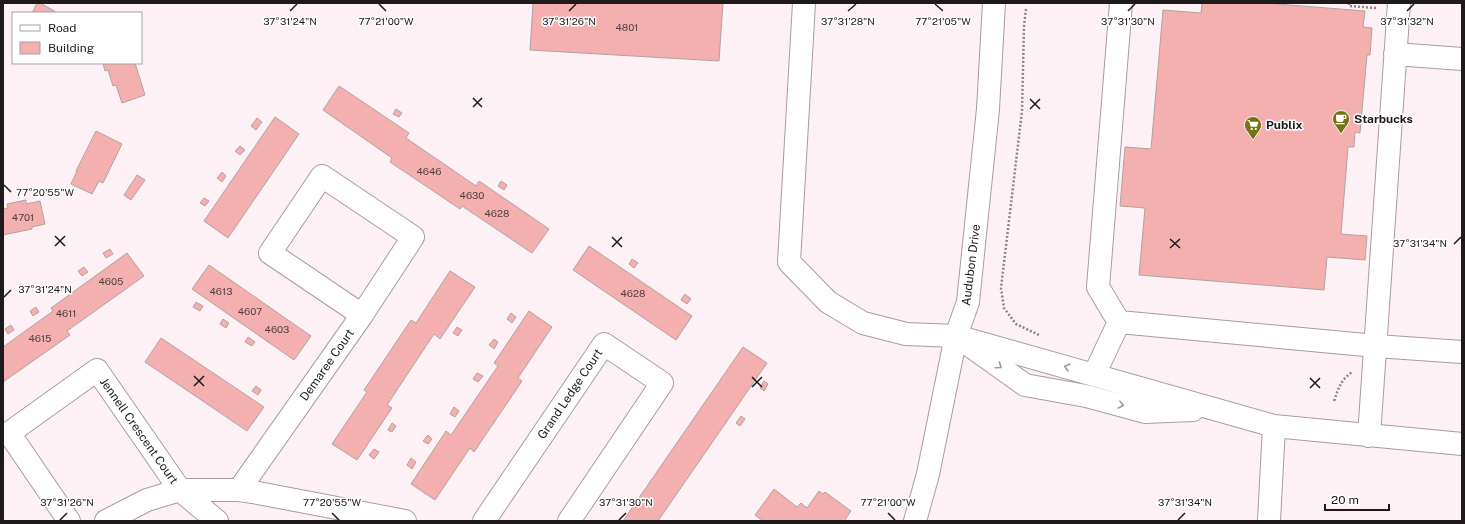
<svg xmlns="http://www.w3.org/2000/svg" width="1465" height="524" viewBox="0 0 1465 524" font-family="'Public Sans',sans-serif">
	<style>
		.building { fill: #f3b0af; stroke: #b0a3a3 }
		.lines { fill: none; stroke-linecap: round; stroke-linejoin: round }
		.minor-casing { stroke: #a89c9f; stroke-width: 24 }
		.path { stroke: #8d8588; stroke-width: 2.5; stroke-dasharray: 2 2; stroke-linecap: butt }
		.minor { stroke: #fff; stroke-width: 22 }
		.oneway { stroke: #9a9898 }
		.ticks { fill: none; stroke: #1e191b; stroke-width: 1.5 }
		.labels { text-anchor: middle; stroke-width: 3; stroke-linejoin: round; paint-order: stroke }
		.number-label { font-size: 10px; fill: #533f40 }
		.poi-label { font-size: 12px; font-weight: bold; fill: #1e191b; stroke: #fff; text-anchor: start }
		.street-label { font-size: 12px; fill: #1e191b; stroke: #fff }
		.ticks-label { font-size: 10px; text-anchor: middle; fill: #1e191b; stroke: #fff; stroke-width: 3; stroke-linejoin: round; paint-order: stroke }
	</style>
	<rect width="100%" height="100%" fill="#fef1f5"/>
	<path class="building" d="M37,3H40L58,13H32Z
		M533,3H723L719,61L530,50Z
		M1202,3H1265L1365,11L1363,27L1372,28L1370,55H1367L1360,133L1355,132L1354,147H1348L1341,234L1367,236L1365,260L1327,257L1324,290L1139,275L1145,208L1120,206L1125,147L1151,149L1163,10L1201,13Z
		M103,63H135L145,95L122,103L116,85L113,86L108,70L105,71Z
		M339,86L409,133L406,138L476,186L479,181L549,229L532,253L462,206L460,209L390,162L392,158L323,110Z
		M396,109L402,113L399,117L393,114Z
		M275,117L299,134L228,238L204,221Z
		M257,118L262,122L256,130L251,126Z
		M96,131L122,144L103,183L99,181L92,194L71,184L77,171H76Z
		M240,146L245,150L240,155L235,151Z
		M222,172L226,176L222,182L217,178Z
		M137,175L145,180L131,200L124,195Z
		M501,181L507,185L504,190L498,186Z
		M204,198L209,201L205,206L200,203Z
		M26,200V204L40,201L45,224L32,227V229L3,235V209L8,208L7,204Z
		M589,246L692,316L676,340L573,270Z
		M110,249L113,254L106,258L103,253Z
		M127,253L144,276L67,331L70,335L3,382V347L53,311L51,308Z
		M632,259L638,263L634,268L629,264Z
		M209,265L311,336L294,360L192,289Z
		M84,267L88,272L82,276L78,271Z
		M450,271L475,287L440,339L434,334L387,405L392,408L357,460L332,444L367,392L364,390L411,320L416,323Z
		M58,285L62,290L56,294L52,289Z
		M685,294L691,299L687,304L681,300Z
		M196,302L203,306L200,311L193,307Z
		M36,307L39,312L33,316L30,311Z
		M529,311L552,327L518,378L522,381L474,452L470,448L435,500L411,484L446,431L451,435L498,366L494,363Z
		M511,313L516,317L512,323L507,319Z
		M223,319L229,323L226,328L220,324Z
		M11,325L14,330L8,334L5,329Z
		M457,327L462,330L458,336L453,333Z
		M248,337L255,342L252,346L245,342Z
		M161,338L264,407L247,431L145,362Z
		M494,339L498,342L494,349L489,345Z
		M743,347L767,363L658,521H623Z
		M477,373L483,376L478,382L473,379Z
		M764,381L768,384L764,391L760,388Z
		M256,386L261,390L258,395L252,391Z
		M454,407L459,411L455,417L450,414Z
		M741,416L745,419L740,426L736,423Z
		M392,423L396,426L392,432L388,430Z
		M428,435L432,439L428,444L423,441Z
		M374,449L379,452L374,459L369,455Z
		M411,458L416,462L412,469L407,465Z
		M774,489L797,507L801,503L807,508L819,491L823,494L825,492L851,511L844,521H763L755,515Z"/>
	<g class="lines">
		<defs>
			<path id="minor" d="M804,3L789,262L828,302L863,323L906,334L956,336L1274,426L1462,444
				M1395,54L1462,59
				M1119,322L1376,346L1462,352
				M969,345L1025,385L1086,396L1145,412L1193,410
				M1094,375L1119,322L1098,287L1121,3
				M1369,436L1399,3
				M239,490L362,315L413,237L322,176L270,253L362,315
				M69,521L9,433L97,370L180,490L217,521
				M106,521L147,500L180,490H239L253,492L405,521
				M484,521L604,344L662,383L569,521
				M915,521L928,474L956,336L968,302L988,109L994,3
				M1269,521L1274,426"/>
		</defs>
		<use href="#minor" class="minor-casing"/>
		<path class="path" d="M1349,3V6L1376,8V9
			M1026,9L1024,26L1022,111L1001,288L1004,308L1016,324L1039,335
			M1334,401C1339,387 1340,381 1352,372"/>
		<use href="#minor" class="minor"/>
	</g>
	<defs><path id="oneway-chevron" d="M-2-3.5L2.5 0L-2 3.5" fill="none" stroke-width="1.6" stroke-linecap="round" stroke-linejoin="round"/></defs>
	<g class="oneway">
		<use href="#oneway-chevron" transform="translate(999 366) rotate(35)"/>
		<use href="#oneway-chevron" transform="translate(1067 367) rotate(-164)"/>
		<use href="#oneway-chevron" transform="translate(1121 405) rotate(14)"/>
	</g>
	<path class="ticks" d="M379,4L386,11M935,4L943,11M290,11L297,4M569,11L576,4M848,11L856,4M1128,11L1135,4M1407,11L1414,4M473,98L482,107M1030,99L1040,109M473,107L482,98M1030,109L1040,99M4,185L11,192M55,236L65,246M612,237L622,247M1170,239L1180,248M1454,244L1461,237M55,246L65,236M612,247L622,237M1170,248L1180,239M4,297L11,290M194,376L204,386M752,377L762,387M1310,378L1320,388M194,386L204,376M752,387L762,377M1310,388L1320,378M332,513L339,520M888,513L895,520M60,520L67,513M619,520L626,513M1178,520L1185,513"/>
	<defs>
		<symbol id="cafe-pin" viewBox="-11 -11 22 30"><path d="M0 17L-7.5 6A9.5 9.5 0 1 1 7.5 6Z" fill="#767113" stroke="#fff"/><path d="M-5.5-4.5H6V0H3Q3 3.5 0 3.5H-2.5Q-5.5 3.5-5.5 0ZM3-3.2v2h1.7v-2ZM-6 4.5H4V6H-6Z" fill="#fff"/></symbol>
		<symbol id="supermarket-pin" viewBox="-11 -11 22 30"><path d="M0 17L-7.5 6A9.5 9.5 0 1 1 7.5 6Z" fill="#767113" stroke="#fff"/><path d="M-6-5.5h2.5l.6 2H6L4.5 2H-2.5L-4.4-4H-6ZM-1.5 3.2a1.3 1.3 0 1 0 .1 0ZM3 3.2a1.3 1.3 0 1 0 .1 0Z" fill="#fff"/></symbol>
	</defs>
	<g fill-rule="evenodd">
		<use href="#cafe-pin" x="1331" y="109" width="20" height="27"/>
		<use href="#supermarket-pin" x="1243" y="115" width="20" height="27"/>
	</g>
	<g class="labels">
		<g class="number-label">
			<text x="627" y="31">4801</text>
			<text x="429" y="175">4646</text>
			<text x="472" y="199">4630</text>
			<text x="497" y="217">4628</text>
			<text x="23" y="221">4701</text>
			<text x="111" y="285">4605</text>
			<text x="221" y="295">4613</text>
			<text x="633" y="297">4628</text>
			<text x="250" y="315">4607</text>
			<text x="66" y="317">4611</text>
			<text x="277" y="333">4603</text>
			<text x="40" y="342">4615</text>
		</g>
		<g class="poi-label">
			<text x="1354" y="123">Starbucks</text>
			<text x="1266" y="129">Publix</text>
		</g>
		<g class="street-label">
			<text transform="translate(971 265) rotate(-83)" y="4">Audubon Drive</text>
			<text transform="translate(327 365) rotate(-55)" y="4">Demaree Court</text>
			<text transform="translate(570 394) rotate(-56)" y="4">Grand Ledge Court</text>
			<text transform="translate(139 431) rotate(55)" y="4">Jennell Crescent Court</text>
		</g>
	</g>
	<g class="ticks-label">
		<text x="290" y="25">37°31'24"N</text>
		<text x="386" y="25">77°21'00"W</text>
		<text x="569" y="25">37°31'26"N</text>
		<text x="848" y="25">37°31'28"N</text>
		<text x="943" y="25">77°21'05"W</text>
		<text x="1128" y="25">37°31'30"N</text>
		<text x="1407" y="25">37°31'32"N</text>
		<text x="45" y="196">77°20'55"W</text>
		<text x="1420" y="247">37°31'34"N</text>
		<text x="45" y="293">37°31'24"N</text>
		<text x="67" y="506">37°31'26"N</text>
		<text x="626" y="506">37°31'30"N</text>
		<text x="888" y="506">77°21'00"W</text>
		<text x="332" y="506">77°20'55"W</text>
		<text x="1185" y="506">37°31'34"N</text>
	</g>
	<rect width="1465" height="524" fill="none" stroke="#1e191b" stroke-width="8"/>
	<rect x="12" y="12" width="130" height="52" fill="#ffffff" stroke="#a5a3a4"/>
	<rect x="20" y="25" width="20" height="6" fill="#ffffff" stroke="#a5a3a4"/>
	<text x="48" y="32" font-size="12" fill="#1e191b">Road</text>
	<rect x="20" y="42" width="20" height="12" fill="#f3b0af" stroke="#a5a3a4"/>
	<text x="48" y="52" font-size="12" fill="#1e191b">Building</text>
	<path d="M1325 504v6h64v-6" fill="none" stroke="#1e191b" stroke-width="2"/>
	<text x="1331" y="504" font-size="12" fill="#1e191b" stroke="#ffffff" stroke-width="3" paint-order="stroke">20 m</text>
</svg>
